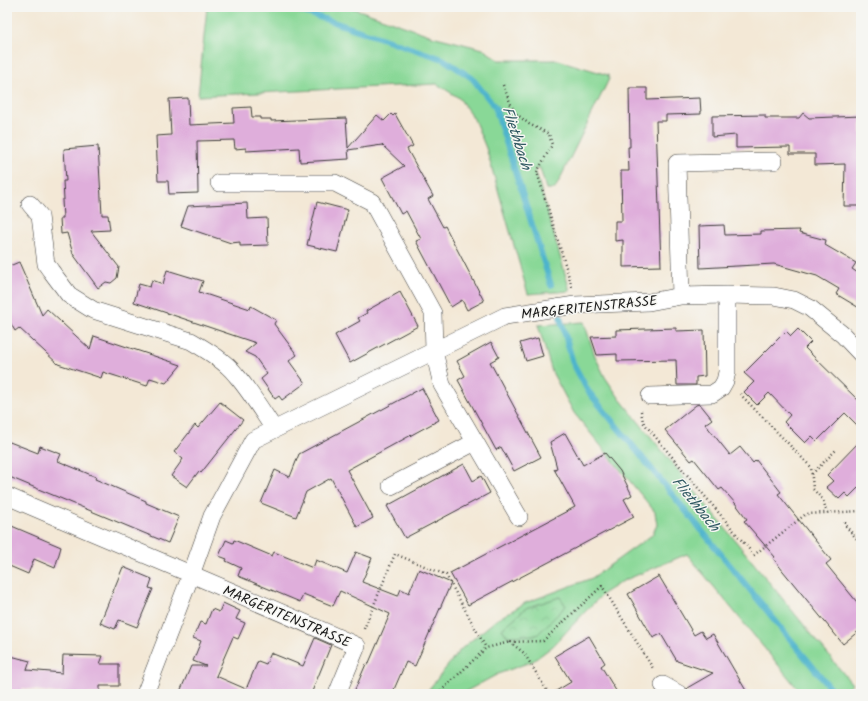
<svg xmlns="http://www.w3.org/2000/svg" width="868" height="701" viewBox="0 0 868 701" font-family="Kalam,sans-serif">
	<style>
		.grass { fill: #89d897; stroke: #527a5a }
		.park { fill: url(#park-crowns); stroke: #527a5a }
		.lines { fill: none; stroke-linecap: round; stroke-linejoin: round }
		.stream { stroke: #4db4cc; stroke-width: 6 }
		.building { fill: #dfaedb }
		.street-casing { stroke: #3c3b38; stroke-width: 18 }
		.path { stroke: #3c3b38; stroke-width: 2.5; stroke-dasharray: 1 3; stroke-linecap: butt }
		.street { stroke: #fff; stroke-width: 17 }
		.labels { text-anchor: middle; stroke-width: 3; stroke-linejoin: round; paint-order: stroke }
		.street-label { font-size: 14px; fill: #1c1c1c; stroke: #f6f6f2 }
		.water-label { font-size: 15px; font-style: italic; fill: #305962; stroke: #f6f6f2 }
	</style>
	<defs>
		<pattern id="park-crowns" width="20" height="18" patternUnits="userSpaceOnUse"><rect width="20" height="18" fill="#89d897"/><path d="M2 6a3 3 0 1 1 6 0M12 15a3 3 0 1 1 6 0" fill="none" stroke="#76b982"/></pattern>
	</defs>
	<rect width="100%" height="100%" fill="#f6f6f2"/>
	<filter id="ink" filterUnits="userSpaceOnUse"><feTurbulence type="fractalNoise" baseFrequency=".025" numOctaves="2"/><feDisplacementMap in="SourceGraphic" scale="8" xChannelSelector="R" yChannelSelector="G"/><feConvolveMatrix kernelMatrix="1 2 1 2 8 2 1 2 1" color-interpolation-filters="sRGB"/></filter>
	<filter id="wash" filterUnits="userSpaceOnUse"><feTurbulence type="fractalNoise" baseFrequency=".012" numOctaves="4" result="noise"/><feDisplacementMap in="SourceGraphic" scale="16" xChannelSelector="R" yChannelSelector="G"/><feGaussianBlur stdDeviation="0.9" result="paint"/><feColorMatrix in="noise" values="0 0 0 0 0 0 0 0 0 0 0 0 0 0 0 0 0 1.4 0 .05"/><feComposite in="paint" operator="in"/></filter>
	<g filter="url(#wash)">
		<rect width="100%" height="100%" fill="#f3e8d6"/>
		<path class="grass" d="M207,7H350L432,36L483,49L499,60H558L608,75L609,79L555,189H546L540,168L535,169L570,291L528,294L486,148L474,119L459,98L437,84L198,96Z
			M584,322L595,356L605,377L620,399L852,684L844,694H802L687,554L623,581L604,593L584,613L553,646L533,661L498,674L461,694H425L461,649L496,620L525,603L592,578L652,535L657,525L655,512L574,413L552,372L538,325Z"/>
		<path class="park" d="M560,597L566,606L537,635L507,636L502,629L526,608Z"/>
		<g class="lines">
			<path class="stream" d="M289,7L443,59L472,78L495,107L551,285
				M560,317L573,363L588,391L835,694"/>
		</g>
		<g id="blocks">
			<path class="building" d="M629,88H647V100L700,98L701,114L666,115V121H656L661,266L623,267V240L615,241V221H622L621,171H629L628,147H630Z
				M188,98L189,125L234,123L233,108L251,107L252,117H260V119H271V121L346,118L348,148L377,115L384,121L391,114L393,116L395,114L413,146L407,149L433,196L428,199L443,227L445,226L484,301L467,310L462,300L451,307L416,241L421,239L406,211L401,214L382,178L404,166L382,145L348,150L349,159L300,162L299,148L246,151V148L235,149L234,140L197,141L198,193L169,194L168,181H158L156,136L171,135L169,99Z
				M803,113L809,118L861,116V206H844L845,164L815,165V154H790V147L736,148V135L712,137V116L765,115V118H799Z
				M98,146L102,215H108L110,230L91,231L119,267L117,278L111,283L106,282L98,288L73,254L67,233L61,234L60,218H63L62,200H64L63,181H66L64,149Z
				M317,202L348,210L337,252L307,245Z
				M247,203L248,219L267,218L268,245L240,246V242L231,243L181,226L188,206Z
				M724,225L725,235L761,234V231L800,230L799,233L826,240L825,245L856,263L852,269L861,275V309L836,294L839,289L817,276L774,264L700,268L699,226Z
				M19,262L42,315L47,309L90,349L94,336L181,365L166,383L150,378L147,386L103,372L101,378L58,364L19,328L15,331L7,317V267Z
				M167,270L203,281L199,292L250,309L251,306L276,320L274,324L297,355L289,361L305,383L282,400L279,396L275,399L261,379L267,374L255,357L245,352L256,343L134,302L139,284L150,287L152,280L163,284Z
				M400,292L418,326L350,363L335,335L360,321L358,318L367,313L366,311Z
				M676,328V331L704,330L705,376L696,377V385H677L676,360L617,361V354L597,355L591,337L616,336V330Z
				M798,329L811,342L805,348L861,403V429L845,413L817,441L812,436L805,443L784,422L790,415L769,393L757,405L744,392L754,382L744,373L786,331L791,336Z
				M538,338L543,356L526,361L520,343Z
				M491,342L499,357L490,362L541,457L514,471L501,447L496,450L458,380L465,376L457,361Z
				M422,388L439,420L347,470L373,518L357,527L331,478L306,492L296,517L261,503L275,470L290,477L299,454Z
				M220,402L243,420L201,473L199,471L187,487L171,476L183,459L174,452L195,425L198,428Z
				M700,404L712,419L705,424L730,455L740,447L753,463L756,460L781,492L778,494L831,560L826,564L861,607V629L843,644L783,571L773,558L775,557L744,521L747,519L735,503L722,488L719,490L694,459L691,461L665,430L696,405Z
				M565,433L583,465L605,453L620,471L632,495L624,499L634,517L468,605L450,573L575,507L554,469L557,468L550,442Z
				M861,440V485L849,497L845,493L839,499L826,487L833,481L827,475Z
				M7,441L38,453L40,446L61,454L58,461L96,477L95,479L146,501V503L179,517L168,543L7,476Z
				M464,464L473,481L481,476L490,493L405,538L387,506Z
				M7,524L61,547L55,568L34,559L28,574L7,565Z
				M226,540L233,543L234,540L272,556L274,552L313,568L316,560L347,573L356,552L372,558L362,582L398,596L401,589L409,593L419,569L451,583L415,666L406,662L392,694H353L366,664L368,665L390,614L340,591L333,606L303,594L300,602L238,576L241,568L226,561L227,559L219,556Z
				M123,567L152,579L149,588L153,589L137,627L119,620L115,629L100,623Z
				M659,576L694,635L701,631L706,638L713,634L748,694H689L687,688L713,673L677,661L661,634L653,638L628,594Z
				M223,603L240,611L236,619L245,623L238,639L233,637L216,676L246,689L258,661L266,664L271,653L303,666L315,638L331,645L311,694H179L191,666H206L193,661L201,641L193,638L200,622L206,624L212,609L219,612Z
				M589,636L605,663L601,666L618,694H551L571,682L555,656Z
				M7,655L30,661L27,670L62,673L63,655L103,656L100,664H119V686H100V694L55,693L22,688L21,694H7Z"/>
		</g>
	</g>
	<g filter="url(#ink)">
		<use href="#blocks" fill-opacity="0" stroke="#3c3b38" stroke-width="1"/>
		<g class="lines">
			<defs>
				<path id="street" d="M219,183H335L372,202L433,313L434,351L442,385L519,517
					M30,204L40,216L46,264L51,271L69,295L93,310L191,341C206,350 225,361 236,375C250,391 262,411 274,429
					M681,296L677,163L774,161
					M650,396L712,394L721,388L725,381L727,372V295
					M391,486L475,442
					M7,496C123,546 241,594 357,646L337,694
					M663,685L679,694
					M145,694L191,575L212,516L253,440L505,316L575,305L649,302L681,296L727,295L774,296L794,300L810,308L843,335L861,354"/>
			</defs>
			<use href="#street" class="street-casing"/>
			<path class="path" d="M503,85L514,112L529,124L549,134L552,145L537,172L572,287
				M740,394L811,467L813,489L823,500L827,513
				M641,411L643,422L754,555L806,514L861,511
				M812,474L836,450
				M845,522V525L861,544
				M364,629L395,554L446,575L486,648
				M510,642L524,653L549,694
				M438,694L486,648L510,642L543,641L602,586L654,670"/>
			<use href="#street" class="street"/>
		</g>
	</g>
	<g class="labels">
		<g class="street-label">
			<text transform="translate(589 307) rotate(-6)" y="5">MARGERITENSTRASSE</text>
			<text transform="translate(287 616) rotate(23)" y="5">MARGERITENSTRASSE</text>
		</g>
		<g class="water-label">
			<text transform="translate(517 138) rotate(72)" y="5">Fliethbach</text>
			<text transform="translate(696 504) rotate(51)" y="5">Fliethbach</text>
		</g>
	</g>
	<rect width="868" height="701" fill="none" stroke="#f6f6f2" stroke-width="24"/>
</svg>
